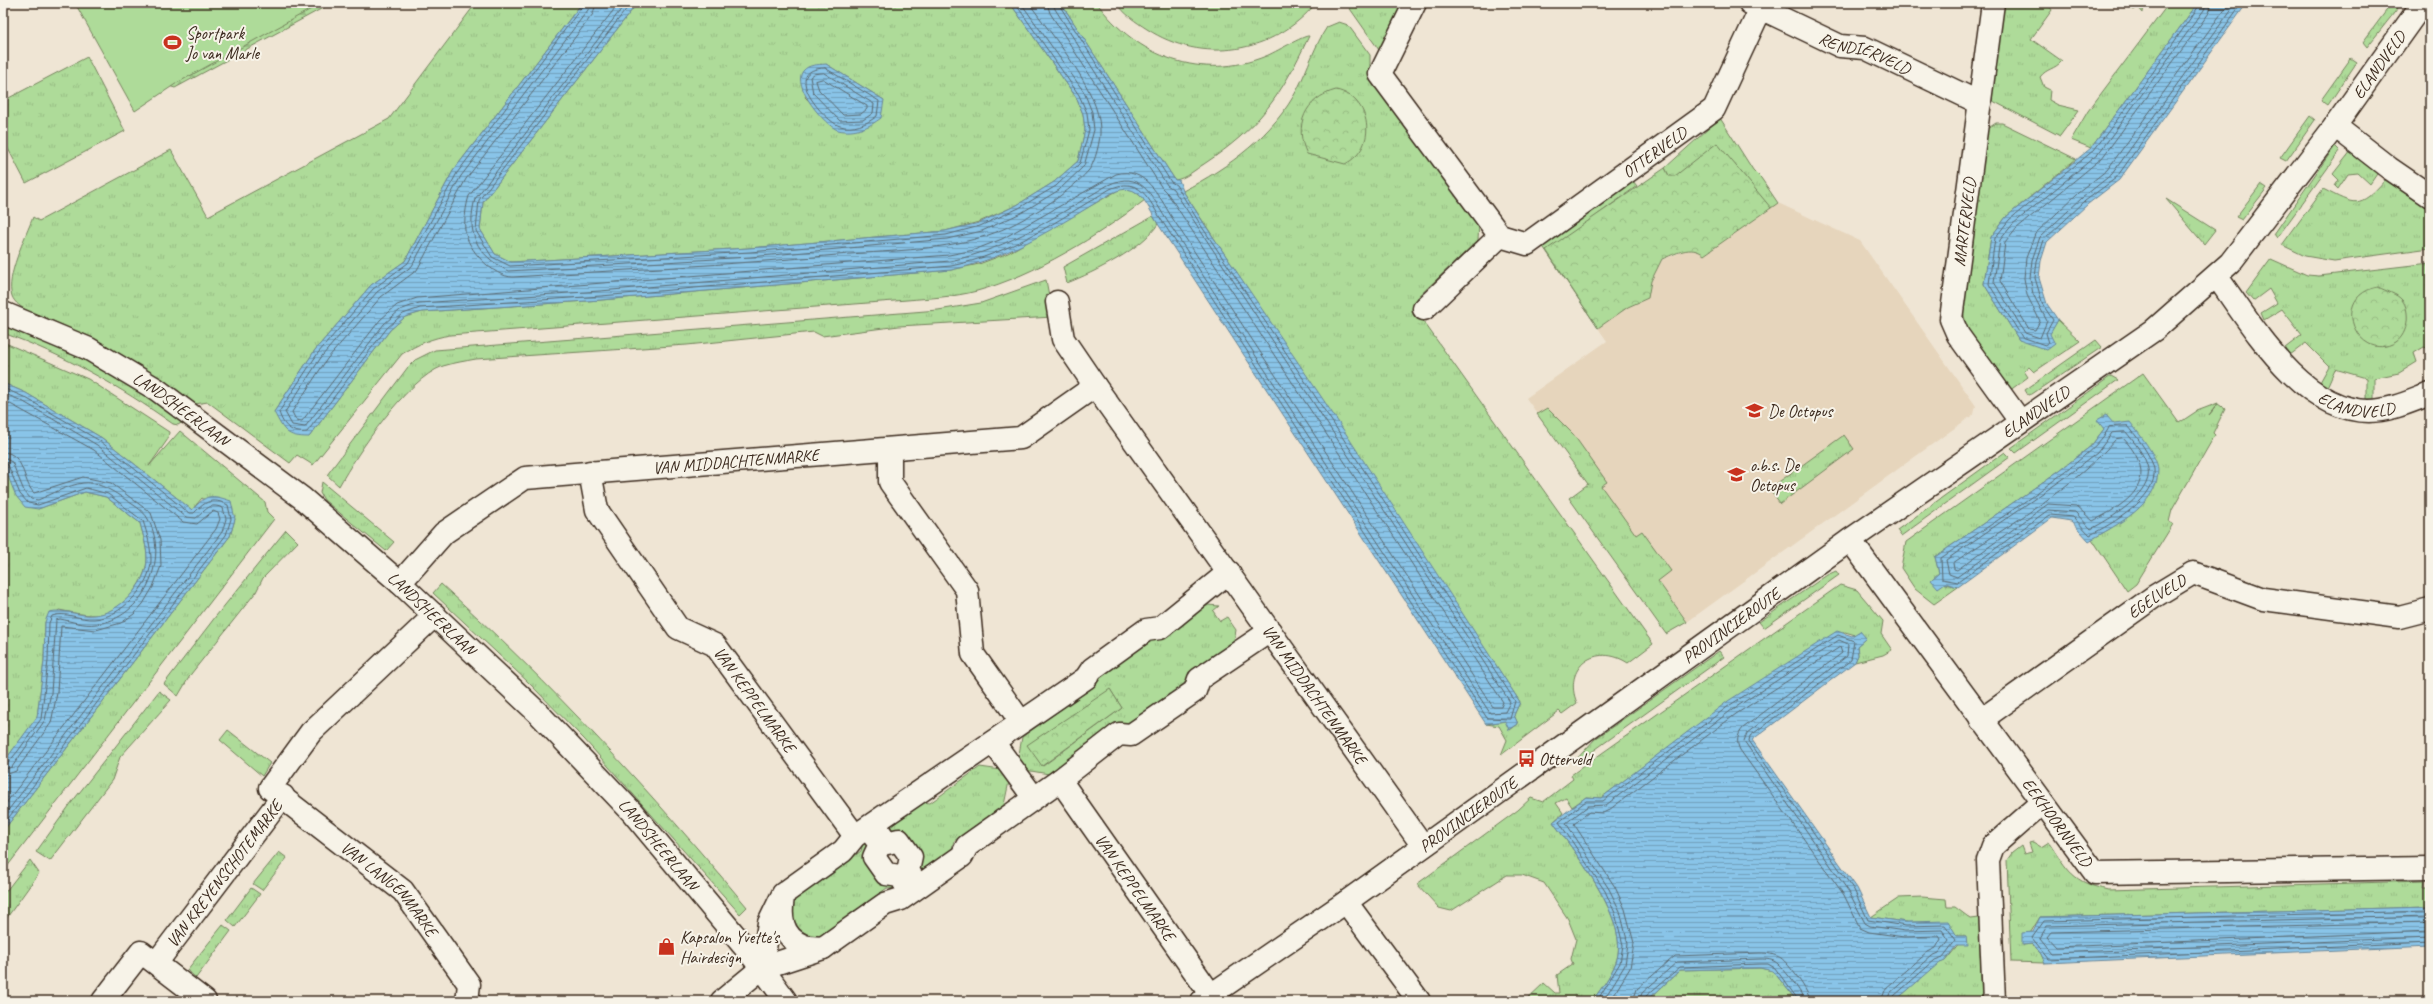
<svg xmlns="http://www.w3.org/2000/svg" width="2433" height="1004" viewBox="0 0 2433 1004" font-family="Caveat,sans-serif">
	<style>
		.built { fill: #e6d5bc }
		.grass { fill: url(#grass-tufts); stroke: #74825c; fill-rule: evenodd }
		.forest { fill: url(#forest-firs); stroke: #74825c }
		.park { fill: url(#park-crowns); stroke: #74825c }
		.pitch { fill: #aedb99; stroke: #74825c }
		.water { fill: url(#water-rules); stroke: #6a8697 }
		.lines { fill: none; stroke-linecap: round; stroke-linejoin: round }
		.shore { stroke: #5a686f; stroke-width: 1 }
		.street-casing { stroke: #3b2a1e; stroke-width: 25 }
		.secondary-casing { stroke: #3b2a1e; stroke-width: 25 }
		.street { stroke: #f7f3e8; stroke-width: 22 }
		.secondary { stroke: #f7f3e8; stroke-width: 22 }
		.labels { text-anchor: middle; stroke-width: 4; stroke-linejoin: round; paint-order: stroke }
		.poi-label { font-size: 17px; fill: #3b2a1e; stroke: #f7f3e8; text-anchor: start }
		.street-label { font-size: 17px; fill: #3b2a1e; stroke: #f7f3e8 }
	</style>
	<defs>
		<pattern id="grass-tufts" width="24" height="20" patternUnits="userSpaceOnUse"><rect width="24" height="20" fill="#aedb99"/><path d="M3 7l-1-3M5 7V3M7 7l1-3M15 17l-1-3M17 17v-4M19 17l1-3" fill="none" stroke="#97bc83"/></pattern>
		<pattern id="forest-firs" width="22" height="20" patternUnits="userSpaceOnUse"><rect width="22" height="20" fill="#aedb99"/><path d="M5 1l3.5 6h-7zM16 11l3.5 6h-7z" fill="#97bc83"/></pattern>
		<pattern id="park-crowns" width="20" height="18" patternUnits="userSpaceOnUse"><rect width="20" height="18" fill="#aedb99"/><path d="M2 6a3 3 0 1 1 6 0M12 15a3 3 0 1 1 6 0" fill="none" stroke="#97bc83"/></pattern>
		<pattern id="water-rules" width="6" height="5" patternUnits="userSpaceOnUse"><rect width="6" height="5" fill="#89c4e8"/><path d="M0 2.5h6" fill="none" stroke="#719fbb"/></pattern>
	</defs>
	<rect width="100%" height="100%" fill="#efe5d4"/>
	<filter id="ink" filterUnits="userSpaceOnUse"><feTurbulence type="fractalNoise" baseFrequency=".025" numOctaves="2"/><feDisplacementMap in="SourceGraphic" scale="8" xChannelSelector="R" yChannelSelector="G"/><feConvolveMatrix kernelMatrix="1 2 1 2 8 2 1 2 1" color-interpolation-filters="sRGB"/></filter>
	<g filter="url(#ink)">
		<path class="built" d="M1778,203L1860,241L1976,406L1974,414L1687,622L1526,398L1607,341L1598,328L1628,307L1648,298L1651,281L1662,260L1686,250L1699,251L1704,255Z"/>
		<path class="grass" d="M476,3H582L453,171L405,261L371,285L315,350L274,412L309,437L390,330L405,317L422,312L601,300L951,270L979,264L1008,253L1122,188L1133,190L1145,200C1098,236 1035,275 977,291C954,297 930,298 907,300L450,335C432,338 418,344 402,354L313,465L297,455L290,463L208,402L195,404C150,371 104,343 53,321C40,315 17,310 12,296C5,278 26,236 33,217L39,221L171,150L208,216L389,119Z
			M635,3H1010L1076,97L1083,114L1085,130L1078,161L1054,182L1017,205L979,222L945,231L749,248L511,262L495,254L480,229L483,202L635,6ZM826,64L884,100L837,130L805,97Z
			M1061,3H1097C1136,57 1203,82 1266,56C1274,53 1304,35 1309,36C1281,96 1260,127 1204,164C1196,169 1185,179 1175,180Z
			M1117,3H1316C1274,54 1202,65 1147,29C1136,22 1124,14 1117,3Z
			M1346,3H1403L1380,49L1379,50Z
			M2003,3H2047L2052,10L2031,39L2062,61C2054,70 2047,68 2040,77L2044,87L2050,90L2049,100L2058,105L2079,110L2060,136L1993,101L1992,94Z
			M2124,3H2144L2143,13L2138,7L2134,10Z
			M2169,3H2198L2091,148L2071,140L2088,111Z
			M2392,3H2402L2367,47L2363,42Z
			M1339,22L1348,25L1370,55V72L1479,224L1478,240L1417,298L1416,311L1653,644L1628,663C1596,642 1562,667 1577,703L1562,714L1559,711L1501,755L1507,740L1499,726L1486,724L1505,721L1510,730L1518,724L1514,715L1520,702L1183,191C1229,167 1274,135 1298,88C1308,68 1315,45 1327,27Z
			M87,57L125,131L26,183L3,139V101Z
			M2351,58L2357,62L2328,105L2321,100Z
			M2310,116L2315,120L2286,161L2280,158Z
			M1720,118L1753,170L1761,178L1778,203L1771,208L1672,181L1665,168Z
			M1996,123H2002L2076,159L2006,217L1991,237L1984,284L2019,340L2049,334L2058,320L2080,341L2034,372L2029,367L2024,371L2028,377L2009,391L1970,339L1963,312L1984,131Z
			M2335,146L2340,151L2277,238L2274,234Z
			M2351,151L2379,171L2370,184L2358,173L2348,174L2338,189L2335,186L2339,180L2333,174Z
			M2385,180L2430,210V248L2334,261L2305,256L2282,245L2323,189C2355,205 2359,210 2385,180Z
			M1633,181L1637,186L1589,221L1605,298L1598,328L1542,245Z
			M2261,184L2267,188L2242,220L2236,217Z
			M3,198L7,210L3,229Z
			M2166,199L2215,230L2204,244Z
			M1153,216L1158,224C1142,249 1095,272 1067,283L1063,267Z
			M2271,259L2307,275L2319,276L2430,263V349L2424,347L2414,353L2417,362L2399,373L2374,378V399H2366V378L2335,369L2327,387L2319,384L2329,366L2306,343L2290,355L2285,348L2302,335L2282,309L2264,320L2261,313L2277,303L2269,289L2253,301L2246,293Z
			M1046,280L1053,317L899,326L822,336L814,332L687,345L476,359C465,361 453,363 443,366C406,380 358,452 339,486L327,475L408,367L415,360L435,350L938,310L981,303Z
			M3,324L62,348L111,372L183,422L178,425L173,424C119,386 65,355 3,333Z
			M2096,340L2102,347L2032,394L2028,395L2025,390Z
			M3,342L88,379L169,432L168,439L149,466L180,431L265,502L267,512L274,519L3,872V831L230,536L235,519L202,498L192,510L102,438L26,393L3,383Z
			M2143,373L2179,423L2197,411L2218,403L2209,415L2218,404L2225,409L2213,433L2215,435L2172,510L2169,522L2173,524L2136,584L2127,591L2092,539L2111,528L2104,429L2091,446L2060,470L1935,557L1939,573L1931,580L1958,587L1934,604L1915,589L1901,568L1906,542Z
			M2111,376L2118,380L2016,453L2011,448Z
			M1547,408L1573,434L1607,482L1601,486L1636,535L1642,531L1671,571L1658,581L1687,622L1666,634L1569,498L1588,484L1537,414Z
			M1844,435L1854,449L1780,504L1769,489Z
			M2005,452L2010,457L1901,536L1897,530Z
			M3,464L9,476L38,509L85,492L106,497L140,523C143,535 147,547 147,560C146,584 118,616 93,615C82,615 70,612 59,610L45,622L44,661L37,718L3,763Z
			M322,482L394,542L386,551L324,500L320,493Z
			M286,530L298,542L263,578L256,592L191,674L178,696L164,684L216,616Z
			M1836,571L1839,575L1764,628L1759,622L1827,575Z
			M441,584C552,684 652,793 747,907L740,914L584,739L528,682L433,593Z
			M1840,585L1857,590L1883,621L1881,634L1892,650L1883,655L1855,662L1858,655L1857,646L1866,638L1845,632L1728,702L1601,798L1586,797L1572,807L1566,798L1556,803L1563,813L1553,822C1575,853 1631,922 1616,962C1611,976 1601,989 1592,1001H1525L1544,983L1555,993H1559L1557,975L1573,964L1571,959L1576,939L1568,919L1544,883L1522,875H1507L1451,911L1439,908L1417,884L1518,810L1531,798L1543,802L1573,779L1571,775Z
			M1208,605L1219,606L1213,611L1220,621L1227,617L1236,630L1234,641L1188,675L1185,683L1129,724L1121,722L1049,774L1025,770L1018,760L1022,737L1095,685L1098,677L1154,636L1161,637ZM1110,689L1122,708L1043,766Z
			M1719,651L1724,657L1582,759L1575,761L1595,739Z
			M159,691L171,700L120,757L112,780L50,861L36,852L72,802Z
			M228,730L270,763L262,776L220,740Z
			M980,767L1001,770L1009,781L1004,805L954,841L952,849L912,877L879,831L921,802L930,803Z
			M873,835L896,889L887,888L816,939C795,928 794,926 790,903L861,851L863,843Z
			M2033,842L2041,847L2049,842C2068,871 2072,882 2108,890L2425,881L2424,887H2430V907L2040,917L2023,945L2032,944L2041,954L2045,963L2011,962L2007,860L2012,853L2021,846L2024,854L2032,852L2029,843Z
			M279,852L287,858L262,890L253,884Z
			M30,860L39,873L3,923V895Z
			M251,888L260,894L235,927L227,920Z
			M1922,897L1946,899L1947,907H1955L1971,919L1979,918L1982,1001H1895L1938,963L1945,961L1966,936H1957L1906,922L1871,917L1899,898Z
			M223,925L231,931L196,978L187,970Z
			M1760,968L1773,971L1797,1001H1647L1680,970Z"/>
		<path class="forest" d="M293,3H332L175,88L169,86Z"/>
		<path class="park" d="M1336,90C1371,97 1379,147 1345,164L1307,154C1293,126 1305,98 1336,90Z
			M1717,143L1771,208L1704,255C1691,244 1675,254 1662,259L1651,281L1648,298L1628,307L1598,328L1546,250L1665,168L1669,176H1675Z
			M2378,287C2386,291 2397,294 2402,300C2411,311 2408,334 2396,342C2358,365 2328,296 2378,287Z
			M1110,689L1122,708L1042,766L1027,745Z"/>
		<path class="pitch" d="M75,3H322L177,83L135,111Z"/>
		<path class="water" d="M582,3H635V6L483,202L480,229L495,254L511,262L749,248L945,231L979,223L1017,205L1054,182L1078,161L1085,130L1083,114L1076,97L1010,3H1061L1175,180H1179L1183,191L1205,225L1339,423L1520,702L1514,715L1518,724L1509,730L1505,721L1486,724L1158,224C1146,204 1139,180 1112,193C1060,224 1011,258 951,270L601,300L422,312L405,317L390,330L309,437C286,437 284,431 274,412L315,350L371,285L405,261L453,171Z
			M2198,3H2247L2119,180L2088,204L2047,242L2041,261L2039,278L2047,304L2058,320L2050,334L2055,344L2047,350L2019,340L1984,284L1991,237L2006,217L2091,148Z
			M826,64L884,100L881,118C869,127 855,134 838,130C825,126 791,85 803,71C809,64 817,65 826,64Z
			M3,383L26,393L102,438L192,510C207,494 210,494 231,501L235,519L230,536L3,831V763L37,717L44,661L45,622L49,612C65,608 79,617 95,615C119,613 147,584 147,559C147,547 143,535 140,523L106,497L85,492L38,509L25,507L16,496L3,464Z
			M2106,415L2114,424L2130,422C2138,432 2157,456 2158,469C2159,505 2116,525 2089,541L2071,521L2052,518L1958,587L1945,583L1938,588L1931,580L1939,573L1935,557L2060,470L2091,446L2104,429L2097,420Z
			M1837,631L1852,636L1860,631L1866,638L1857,646L1858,655L1855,662L1752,740L1857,888L1871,917L1906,922L1948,921L1957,936H1966L1967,946H1956L1945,961L1938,964L1895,1001H1797L1773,971L1760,968L1680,970L1647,1001H1592C1601,989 1611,976 1616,962C1631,921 1575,853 1553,822L1586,797L1601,798L1728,701Z
			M2430,907V946L2045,963L2041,954L2033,944L2022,945V933L2033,932L2040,917Z"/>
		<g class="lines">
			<path class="shore" d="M585,3L457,173L408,263L373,289L318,353L279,412C283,426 292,434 307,432L387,328L403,314L420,308L601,296L951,266C1011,254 1058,220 1110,189C1140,175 1149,200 1162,221L1487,718L1510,719L1515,701L1335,426L1202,227L1176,185L1171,182L1058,3
				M590,3L588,10L461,176L412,266L377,292L322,356L285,412L292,425L305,427L384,324L400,310L419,303L600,291L950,261C1009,249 1057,215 1108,185C1141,169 1151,195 1166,219L1490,713L1505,712L1510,702L1173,189L1167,185L1055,9L1053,3
				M596,3L593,14L466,179L417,270L381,297L327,359L292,412L296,420L302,421L380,320L397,305L417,298L949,255L974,250L1002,239L1116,174C1145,166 1159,196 1171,216L1493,707H1501L1503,702L1168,194L1162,188L1050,13L1047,3
				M619,3L469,196C466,206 464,220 465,230C467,249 493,277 513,277C621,270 729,265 837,255C885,251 936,251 982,237C1014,228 1067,196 1089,170C1095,163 1101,139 1100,129C1099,89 1052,36 1029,3
				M626,3L475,199C466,233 476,254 508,271L750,257L947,239L982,231L1021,213L1059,190L1084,166L1094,130L1092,112L1084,92L1021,3
				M631,3L479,200L476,231L492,257L510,266L750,252L946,235L980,226L1019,208L1056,186L1080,163L1089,130L1087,113L1079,95L1015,3
				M2201,3L2149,78L2094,150L2009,220L1995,238L1989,284L2022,337L2045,345L2049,343L2046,333L2053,320L2043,305L2035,278L2037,261L2044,240L2085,201L2116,178L2242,3
				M2206,3L2204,10L2098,154L2013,224L2000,240L1994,282L2025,333L2040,338L2047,321L2033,294L2030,278L2032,260L2040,237L2082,198L2112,174L2236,3
				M2212,3L2209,13L2102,158L2017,228L2005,243L2000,281L2029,329L2035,330L2040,321L2027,295L2024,278L2026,258L2035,234L2078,193L2107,170L2229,3
				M825,68L879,101L877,116C867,124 853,130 840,126C824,121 779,69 825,68Z
				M824,73L874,104L873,113L863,120L840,121L813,93L810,77L814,74Z
				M823,79L867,106V109L861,114L843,115L819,90L816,81Z
				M3,388L24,397L100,441L189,513H194C206,501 212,497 228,505L231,519L226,535L3,825
				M3,393L22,401L97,445L186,517L196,518C207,510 208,502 223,508L226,519L222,532L3,817
				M3,400L94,450L183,522L197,524L213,511L218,513L220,519L216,529L3,807
				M2128,426C2136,435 2152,457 2154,469C2158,498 2112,524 2090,535L2073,517L2050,515L1958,582L1942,579L1941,558C1972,537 2100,456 2109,427Z
				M2126,432C2134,442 2146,456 2148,469C2153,494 2110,519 2091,529L2075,512L2048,510L1957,577L1949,574L1946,560L2066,477L2097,453L2112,433Z
				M2123,438C2161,479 2133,501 2093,521L2076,506L2048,504L1957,570L1954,569L1953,563C2007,526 2073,489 2116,439Z
				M3,452C25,453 22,481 34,493L83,477L111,483L151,513L160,540L161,566L153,587L143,604L134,614L121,623L96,630L61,626L57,693L51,723L16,771L3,776
				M3,458L12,462L24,491L31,499L38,500C52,494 68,485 83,483C95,481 111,490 120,496C128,502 143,509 148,519C170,560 143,619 96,624C84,626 71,621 60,619L56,620L51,693L45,720L12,767L3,770
				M3,463L8,465L20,494L28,503L38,505L86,488L108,494L143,521C147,533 151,547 151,560C151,586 120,618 94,619C80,620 65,611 52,616L49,623L48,661L41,719L18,751L7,764L3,765
				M2430,911L2044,921L2032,938L2049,959L2430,942
				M2430,916L2047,926L2040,938L2052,953L2430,937
				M2430,922L2051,932L2047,937L2056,947L2430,931
				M1597,1001L1620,963L1623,945L1615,913L1605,891L1559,822L1586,801H1603L1730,705L1838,635L1854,641L1851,660L1750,736L1749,741L1854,890L1868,920L1906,926L1945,925L1956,940L1943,957L1935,960L1894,996L1892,1001
				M1603,1001L1625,965L1628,944L1620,911L1609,889L1566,823L1588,806L1606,805L1733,709L1839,640L1848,644L1847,656L1747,733L1744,741L1849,892L1865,923L1870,926L1905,931L1942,930L1949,940L1939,953L1932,956L1890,993L1887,1001
				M1610,1001L1630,968L1634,943L1625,909L1615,887L1574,824L1589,812L1603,813L1609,810L1736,714L1840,647L1842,653L1743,728C1737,735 1736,742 1740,750L1844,895L1860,928L1869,932L1904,937L1939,936L1941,939L1936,948L1928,952L1886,988L1881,1001
				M1633,1001L1637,989L1675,956L1760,953C1767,953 1774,954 1781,958C1788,963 1810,992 1810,1001
				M1639,1001L1642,993L1677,962L1760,959C1766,959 1773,959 1778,964C1784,969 1804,994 1804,1001
				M1644,1001L1646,996L1680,967L1760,964H1768L1775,968L1799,1001"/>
			<defs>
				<g id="street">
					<path id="s1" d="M1415,3L1380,74L1500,236L1527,244L1714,109L1761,8"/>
					<path id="s2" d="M1750,3L1840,46L1865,48L1980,103"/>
					<path d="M1993,3L1951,319L1958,335L2020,421"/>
					<path d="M2335,126L2389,168L2430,196"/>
					<path id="s3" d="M2217,277C2252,325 2301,411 2369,411C2390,411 2411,401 2430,394"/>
					<path id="s4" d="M1057,302L1063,339L1095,386L1423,846"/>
					<path d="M1424,309L1500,236"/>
					<path d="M890,449V482L967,590L973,654L1021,722"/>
					<path id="s5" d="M590,472L597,510L678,628L715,645L855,836"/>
					<path id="s6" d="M1850,540L2095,873L2430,868"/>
					<path id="s7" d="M400,583L444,533L525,478L1021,438L1095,386"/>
					<path id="s8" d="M435,615L311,732L270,788L403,891L469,984L467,1001"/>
					<path id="s9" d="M1981,720L2155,596L2193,573L2263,599L2399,617L2430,609"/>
					<path d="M993,742L1034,798"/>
					<path id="s10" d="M1060,780L1211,995"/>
					<path d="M879,831L887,843L899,840L911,857L908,871L912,877L905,884L900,876L886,874L874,857L880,844L873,835Z"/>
					<path d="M783,897C780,916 781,936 802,945C807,948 817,947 823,948"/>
					<path d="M1346,902L1419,1001"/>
					<path id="s11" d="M157,962L283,796"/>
					<path d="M762,968L769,923L783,894L843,851L855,836L1086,678L1092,669L1146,630L1160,628L1229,572"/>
					<path d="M103,1001L141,952L205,1001"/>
					<path d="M722,1001L762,968L823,948L885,904L901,899L962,856L967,846L1060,780L1119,734L1131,735L1195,691L1199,679L1270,631"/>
					<path id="s12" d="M1202,1001L1346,902L1850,540L2154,330L2230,263L2335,126L2423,3"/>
					<path d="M1994,1001L1988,860L1993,846L2042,803"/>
				</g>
				<g id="secondary">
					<path id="s13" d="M3,313L89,349L156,389L302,498L400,583L538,713L632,812L762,968L786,1001"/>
				</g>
			</defs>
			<use href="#street" class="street-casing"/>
			<use href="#secondary" class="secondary-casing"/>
			<use href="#street" class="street"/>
			<use href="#secondary" class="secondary"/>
		</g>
	</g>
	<defs>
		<symbol id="stadium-bare" viewBox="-9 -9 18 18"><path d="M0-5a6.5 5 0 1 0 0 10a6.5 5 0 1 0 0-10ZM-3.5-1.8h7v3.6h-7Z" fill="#c8321e" stroke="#f7f3e8" stroke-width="2.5" paint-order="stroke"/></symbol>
		<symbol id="school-bare" viewBox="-9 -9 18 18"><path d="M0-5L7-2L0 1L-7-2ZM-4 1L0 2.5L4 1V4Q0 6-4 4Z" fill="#c8321e" stroke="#f7f3e8" stroke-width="2.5" paint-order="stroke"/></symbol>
		<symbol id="bus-bare" viewBox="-9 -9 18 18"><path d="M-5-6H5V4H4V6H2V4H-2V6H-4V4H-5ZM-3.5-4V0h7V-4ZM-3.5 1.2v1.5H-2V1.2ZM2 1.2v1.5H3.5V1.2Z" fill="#c8321e" stroke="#f7f3e8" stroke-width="2.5" paint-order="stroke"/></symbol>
		<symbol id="shop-bare" viewBox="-9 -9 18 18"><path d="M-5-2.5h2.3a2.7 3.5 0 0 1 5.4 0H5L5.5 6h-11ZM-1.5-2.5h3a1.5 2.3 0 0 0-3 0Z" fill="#c8321e" stroke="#f7f3e8" stroke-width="2.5" paint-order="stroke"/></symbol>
	</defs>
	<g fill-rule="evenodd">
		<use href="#stadium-bare" x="160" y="30" width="25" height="25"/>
		<use href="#school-bare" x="1742" y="398" width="25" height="25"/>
		<use href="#school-bare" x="1724" y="462" width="25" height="25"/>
		<use href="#bus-bare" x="1514" y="746" width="25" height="25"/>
		<use href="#shop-bare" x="654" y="934" width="25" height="25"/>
	</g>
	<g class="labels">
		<g class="poi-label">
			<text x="186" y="39">Sportpark<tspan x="186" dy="20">Jo van Marle</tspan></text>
			<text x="1768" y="417">De Octopus</text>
			<text x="1750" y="471">o.b.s. De<tspan x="1750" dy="20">Octopus</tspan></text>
			<text x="1539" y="765">Otterveld</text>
			<text x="680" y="943">Kapsalon Yvette's<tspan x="680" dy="20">Hairdesign</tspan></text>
		</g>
		<g class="street-label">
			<text dy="6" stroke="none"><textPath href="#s2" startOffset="126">RENDIERVELD</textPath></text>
			<text dy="6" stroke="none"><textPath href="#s12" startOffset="1514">ELANDVELD</textPath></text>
			<text dy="6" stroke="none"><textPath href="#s1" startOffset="466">OTTERVELD</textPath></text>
			<text transform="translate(1964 222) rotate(-83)" y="6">MARTERVELD</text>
			<text dy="6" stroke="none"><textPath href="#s3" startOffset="197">ELANDVELD</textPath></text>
			<text dy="6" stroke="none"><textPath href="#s13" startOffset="203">LANDSHEERLAAN</textPath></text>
			<text dy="6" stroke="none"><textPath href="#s12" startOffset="1021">ELANDVELD</textPath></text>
			<text dy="6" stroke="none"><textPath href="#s7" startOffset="376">VAN MIDDACHTENMARKE</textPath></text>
			<text dy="6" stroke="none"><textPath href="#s9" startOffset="215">EGELVELD</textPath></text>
			<text dy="6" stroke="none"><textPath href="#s13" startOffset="527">LANDSHEERLAAN</textPath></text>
			<text dy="6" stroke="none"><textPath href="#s12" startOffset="649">PROVINCIEROUTE</textPath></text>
			<text dy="6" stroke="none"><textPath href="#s4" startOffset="473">VAN MIDDACHTENMARKE</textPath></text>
			<text dy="6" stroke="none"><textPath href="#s5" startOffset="290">VAN KEPPELMARKE</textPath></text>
			<text dy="6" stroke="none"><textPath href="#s12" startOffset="325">PROVINCIEROUTE</textPath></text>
			<text dy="6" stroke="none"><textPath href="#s6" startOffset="350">EEKHOORNVELD</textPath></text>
			<text dy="6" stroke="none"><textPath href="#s13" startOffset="851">LANDSHEERLAAN</textPath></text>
			<text dy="6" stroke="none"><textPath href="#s11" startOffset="111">VAN KREYENSCHOTEMARKE</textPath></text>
			<text dy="6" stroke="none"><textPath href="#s10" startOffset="131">VAN KEPPELMARKE</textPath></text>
			<text dy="6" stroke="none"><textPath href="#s8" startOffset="397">VAN LANGENMARKE</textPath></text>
		</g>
	</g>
	<rect width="2433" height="1004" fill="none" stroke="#f7f3e8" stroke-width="16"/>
	<rect x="8" y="8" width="2417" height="988" fill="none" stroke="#3b2a1e" stroke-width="1.5" filter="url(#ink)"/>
</svg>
